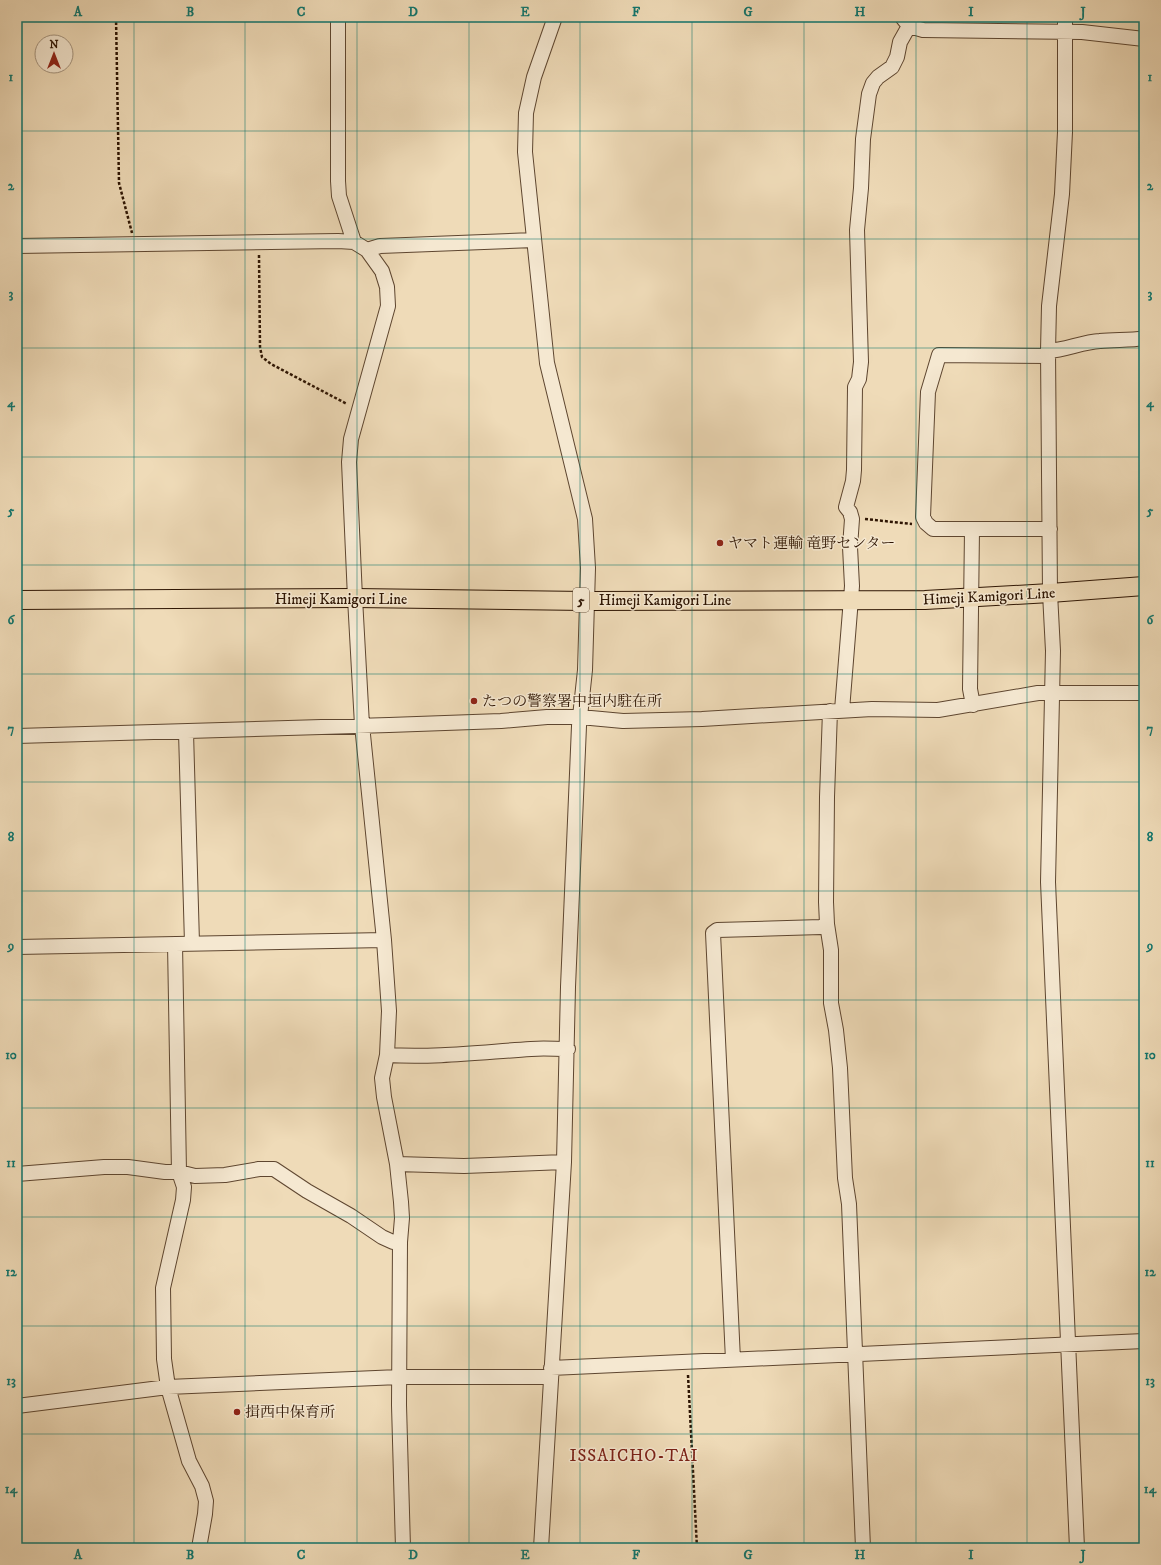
<svg xmlns="http://www.w3.org/2000/svg" width="1161" height="1565" viewBox="0 0 1161 1565" font-family="'IM FELL DW Pica','Noto Serif JP',serif">
	<style>
		.lines { fill: none; stroke-linecap: round; stroke-linejoin: round }
		.minor-casing { stroke: #5e4630; stroke-width: 16 }
		.major-casing { stroke: #2e1503; stroke-width: 20 }
		.path { stroke: #2e1503; stroke-width: 2.5; stroke-dasharray: 3 2; stroke-linecap: butt }
		.minor { stroke: #f5e8d1; stroke-width: 14 }
		.major { stroke: #efdbb8; stroke-width: 18 }
		.grid { fill: none; stroke: #0f766e; stroke-width: 1; stroke-opacity: 0.55 }
		.poi-dot { fill: #8f2418; stroke: #f5e8d1; stroke-width: 1.5 }
		.labels { text-anchor: middle; stroke-width: 3; stroke-linejoin: round; paint-order: stroke }
		.shield { fill: #f5e8d1; stroke: #6a5441; stroke-width: 1 }
		.shield-label { font-size: 14px; font-weight: bold; fill: #2e1503 }
		.poi-label { font-size: 15px; fill: #2e1503; stroke: #f5e8d1; text-anchor: start }
		.street-label { font-size: 15px; fill: #2e1503; stroke: #f5e8d1 }
		.quarter-label { font-size: 17px; letter-spacing: 1px; fill: #7a1f14; stroke: #f5e8d1 }
		.neatline { fill: none; stroke: #0f766e; stroke-width: 1.5 }
		.grid-label { font-size: 13px; text-anchor: middle; font-weight: bold; fill: #0f766e }
	</style>
	<rect width="100%" height="100%" fill="#efdbb8"/>
	<filter id="stains"><feTurbulence type="fractalNoise" baseFrequency=".005" numOctaves="4"/><feColorMatrix values="0 0 0 0 .2 0 0 0 0 .09 0 0 0 0 .02 0 0 0 .5 -.17"/></filter>
	<radialGradient id="worn" r=".72"><stop offset=".6" stop-color="#630" stop-opacity="0"/><stop offset="1" stop-color="#630" stop-opacity=".3"/></radialGradient>
	<g class="lines">
		<defs>
			<path id="minor" d="M338,17V181L339,196L354,242
				M902,17L909,26L923,30L1082,32L1144,39
				M1065,17V132L1062,194L1049,306L1048,351L1050,593L1053,651L1048,882L1077,1548
				M17,246L338,241L354,242L367,250L382,271L387,287L388,306L351,439L349,462L355,598L362,725L384,940L389,1011L387,1055L382,1078L384,1097L397,1164L401,1202L402,1218L400,1242L399,1405L403,1548
				M367,250L380,246L534,240
				M1048,351C1066,350 1082,342 1100,341C1115,339 1129,341 1144,338
				M1048,356L939,355L928,392L923,517L926,523L933,529H1050
				M972,530L970,689L973,705
				M842,710L852,586L850,547L852,519L850,512L846,507L853,481L854,470L855,387L859,379L861,362L857,230L861,188L863,139L869,94L873,83L878,77L892,67L897,57L900,42L909,26
				M830,711L827,797L826,902L827,924L831,950V1003L836,1030L840,1068L845,1178L849,1204L863,1548
				M186,732L192,943
				M17,736L389,725L501,721L547,717H580L623,721L702,719L872,709L938,710L1038,693H1144
				M175,944L179,1172L184,1187L183,1200L163,1288L164,1359L168,1387L189,1461L202,1486L206,1501L205,1514L199,1548
				M17,947L384,940
				M387,1055C435,1058 483,1052 531,1049C543,1048 555,1049 568,1049
				M397,1164L464,1166L564,1162
				M17,1174L104,1167H128L165,1172H179L195,1176L225,1175L259,1169H274L307,1191L351,1216L382,1237L393,1242H400
				M733,1360L713,933L717,930L821,927L827,924
				M551,1368L1144,1341
				M17,1406L168,1387L399,1377H551
				M541,1548L564,1162L568,987L579,726L585,670L588,568L585,519L547,363L525,152L526,113L534,77L555,17"/>
			<path id="major" d="M17,600L355,598L586,601L925,600L1050,593L1144,586"/>
		</defs>
		<use href="#minor" class="minor-casing"/>
		<use href="#major" class="major-casing"/>
		<path class="path" d="M116,17L119,183L132,233
			M259,255L260,347L262,357L271,364L347,404
			M865,519L912,524
			M688,1375L697,1548"/>
		<use href="#minor" class="minor"/>
		<use href="#major" class="major"/>
	</g>
	<path class="grid" d="M134,17V1548M245,17V1548M357,17V1548M469,17V1548M580,17V1548M692,17V1548M804,17V1548M916,17V1548M1027,17V1548M17,131H1144M17,239H1144M17,348H1144M17,457H1144M17,565H1144M17,674H1144M17,782H1144M17,891H1144M17,1000H1144M17,1108H1144M17,1217H1144M17,1326H1144M17,1434H1144"/>
	<g class="poi-dot">
		<circle cx="720" cy="543" r="4"/>
		<circle cx="474" cy="701" r="4"/>
		<circle cx="237" cy="1412" r="4"/>
	</g>
	<g class="labels">
		<rect class="shield" x="573" y="588" width="16" height="24" rx="3"/>
		<g class="shield-label">
			<text x="581" y="605">5</text>
		</g>
		<g class="poi-label">
			<text x="728" y="548">ヤマト運輸 竜野センター</text>
			<text x="482" y="706">たつの警察署中垣内駐在所</text>
			<text x="245" y="1417">揖西中保育所</text>
		</g>
		<g class="street-label">
			<text transform="translate(989 596) rotate(-3)" y="5">Himeji Kamigori Line</text>
			<text x="341" y="604">Himeji Kamigori Line</text>
			<text x="665" y="605">Himeji Kamigori Line</text>
		</g>
		<g class="quarter-label">
			<text x="634" y="1461">ISSAICHO-TAI</text>
		</g>
	</g>
	<rect width="1161" height="1565" fill="none" stroke="#efdbb8" stroke-width="44"/>
	<g transform="translate(54 54)"><circle r="19" fill="#f5e8d1" stroke="#a5947f"/>
	<path d="M0-3L7 15L0 10L-7 15Z" fill="#8f2418"/>
	<text y="-6" font-size="11" font-weight="bold" text-anchor="middle" fill="#2e1503">N</text>
	</g>
	<rect x="22" y="22" width="1117" height="1521" class="neatline"/>
	<g class="grid-label">
		<text x="78" y="16">A</text>
		<text x="190" y="16">B</text>
		<text x="301" y="16">C</text>
		<text x="413" y="16">D</text>
		<text x="525" y="16">E</text>
		<text x="636" y="16">F</text>
		<text x="748" y="16">G</text>
		<text x="860" y="16">H</text>
		<text x="971" y="16">I</text>
		<text x="1083" y="16">J</text>
		<text x="11" y="81">1</text>
		<text x="1150" y="81">1</text>
		<text x="11" y="190">2</text>
		<text x="1150" y="190">2</text>
		<text x="11" y="298">3</text>
		<text x="1150" y="298">3</text>
		<text x="11" y="407">4</text>
		<text x="1150" y="407">4</text>
		<text x="11" y="515">5</text>
		<text x="1150" y="515">5</text>
		<text x="11" y="624">6</text>
		<text x="1150" y="624">6</text>
		<text x="11" y="733">7</text>
		<text x="1150" y="733">7</text>
		<text x="11" y="841">8</text>
		<text x="1150" y="841">8</text>
		<text x="11" y="950">9</text>
		<text x="1150" y="950">9</text>
		<text x="11" y="1059">10</text>
		<text x="1150" y="1059">10</text>
		<text x="11" y="1167">11</text>
		<text x="1150" y="1167">11</text>
		<text x="11" y="1276">12</text>
		<text x="1150" y="1276">12</text>
		<text x="11" y="1385">13</text>
		<text x="1150" y="1385">13</text>
		<text x="11" y="1493">14</text>
		<text x="1150" y="1493">14</text>
		<text x="78" y="1559">A</text>
		<text x="190" y="1559">B</text>
		<text x="301" y="1559">C</text>
		<text x="413" y="1559">D</text>
		<text x="525" y="1559">E</text>
		<text x="636" y="1559">F</text>
		<text x="748" y="1559">G</text>
		<text x="860" y="1559">H</text>
		<text x="971" y="1559">I</text>
		<text x="1083" y="1559">J</text>
	</g>
	<rect width="100%" height="100%" filter="url(#stains)"/>
	<rect width="100%" height="100%" fill="url(#worn)"/>
</svg>
